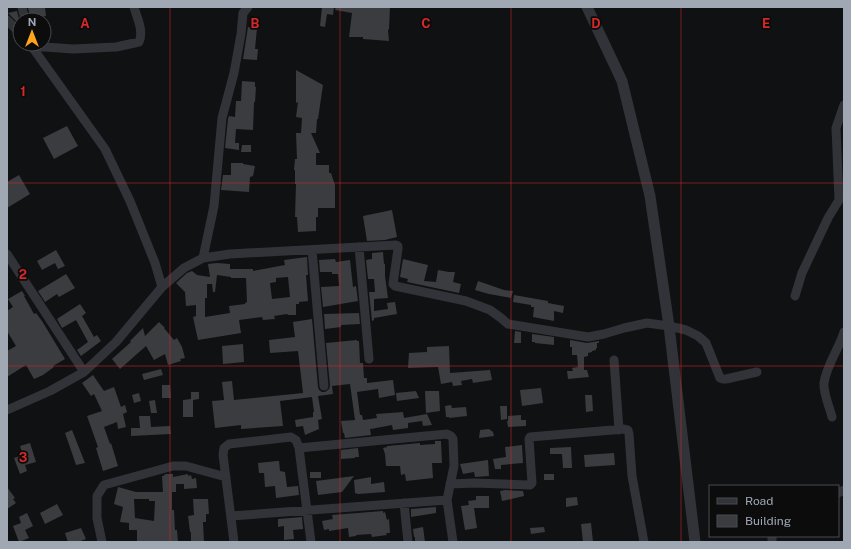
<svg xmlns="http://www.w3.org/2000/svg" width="851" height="549" viewBox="0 0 851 549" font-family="'Public Sans',sans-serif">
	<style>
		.building { fill: #3a3c40; fill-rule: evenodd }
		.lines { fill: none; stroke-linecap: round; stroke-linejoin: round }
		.minor { stroke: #313338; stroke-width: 9 }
		.tertiary { stroke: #313338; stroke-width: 11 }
		.grid { fill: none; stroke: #d62828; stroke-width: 1; stroke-opacity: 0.55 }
		.grid-label { font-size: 13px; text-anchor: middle; font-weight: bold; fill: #d62828; stroke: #0c0c0d; stroke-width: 3.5; stroke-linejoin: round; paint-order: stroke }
	</style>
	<rect width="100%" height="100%" fill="#101112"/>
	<path class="building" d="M34,7H45L46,16L31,19L28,8Z
		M322,7H334L333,15L327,14L325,27L320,26Z
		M336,7L367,8L390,7L389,29L388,30L389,41L363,39V37H349L352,13L335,10Z
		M17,11L20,23V25L8,13Z
		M248,27L257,28L255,49H258L257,60L243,59Z
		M296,70L323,85L318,119H317L316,133H311L320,153H316V165H329V173H331L335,185V208H318V217H316V231L298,232L297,217H295L296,184H295V170H294L295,159H297L296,133H301L302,118L296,117L298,102L296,103Z
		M242,81L255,82V87H256L255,102H254L253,130L236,129L235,143H239V150L225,148L228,119L229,116L235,117L236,101H241Z
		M67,126L78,146L54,159L43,138Z
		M242,145H251V152H241Z
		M231,163H243V164L255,166L253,176L250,177L249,192L221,190L223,175H231Z
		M19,175L30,194L7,208V182Z
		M392,210L397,237L385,240L367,241L363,216Z
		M56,250L65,266L58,269L55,263L42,270L37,261Z
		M383,252L384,264H385V276L388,298L374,299V311L388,309L387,303L395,302L397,314L374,318V320L372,321L369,292H375L374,279H368L366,260L372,259V253Z
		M307,257L308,275H306L308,301L299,302V304H296V315H288L287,314L274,316L275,319L263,320L262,317L239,320L241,333L198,340L193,317L196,316V305L186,306L185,292L176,283L187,273L192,271L197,275L210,277L208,264L217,263L230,264V269H253V271L285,265L284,260ZM217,275L231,277V278H246L247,302L245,303V304L229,306L230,313L205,317V298H207V284H212L213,292H215ZM288,277L290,297L272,299L270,283L276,282V278Z
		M335,259L336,262L350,260L353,287L356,286L358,301L323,307L321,287L339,286L338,274H332V272H320L319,260Z
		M403,259L428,265L424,281L436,282L438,270L449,272H455L453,282L461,284L459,293L407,282L408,279L400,277Z
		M66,274L75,288L59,297L57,294L45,302L38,291Z
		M478,281L504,290L513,291L511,298L489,294L475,290Z
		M22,291L25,296H24L34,314L36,313L42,321L65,359L53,366L54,367L43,375L34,379L26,365L7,377V351L16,346L7,331V311L13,307L8,299Z
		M514,295L548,301V303L564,306L563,313L554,311V321L533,317L534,307H531V305L513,302Z
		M80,304L86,313L82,316L94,337L97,335L101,341L81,356L77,350L88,342L76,320L62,328L57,319Z
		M359,313L360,324L341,325V327L325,329L324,314Z
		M312,319L318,387L319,390L322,392H325L329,389L330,386L326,343L357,340V341H359L360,363H363L364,378H367V383L393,380L395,395L379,398L378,389L357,392L360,415H362L363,420L377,418L376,414L403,412L404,418L427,414L432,425L423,426L422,421L408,423V428L393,430L392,425L371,429H370L371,435L345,438L344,433H343L341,421L355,420L350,384L332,386L333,394L318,396L322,419L318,420L319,429L305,435L303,426L296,427L295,420L313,417V412H314L312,397L280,401L283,426L241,429V425L215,428L212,401L224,400L222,382L232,381L234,400L303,393L298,351L270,353L269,340L295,337L293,322Z
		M159,322L165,328H164L174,340L177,338L182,347L185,358L180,359L181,361L168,365L165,354L154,360L146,346L120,369L112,359L131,342L130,341L143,328L145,336Z
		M515,331L521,332V343H514Z
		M532,334L554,337V345L535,343V342H532Z
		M570,340L587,343L599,341V343H597V348H596V350L592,351V352L588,353V356L584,357V370H587L589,377L568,379L567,371H573L572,368L578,367L577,355H572V347H570Z
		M243,344L244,362L223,364L222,346Z
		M449,346L450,373L490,370L492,380L473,383L472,379L461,381L462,385L453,386L452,382L441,384L438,367L408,368L409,353L427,352V347Z
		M161,369L163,375L144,380L142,374Z
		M93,375L104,391L114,387L121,407L125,405L127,412L123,414L126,427L118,429L117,422L104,427L110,444L111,443L118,466L103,471L96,448L98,447L87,416L102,411L94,394L91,396L82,383Z
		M162,385H170L171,398H162Z
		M541,388L543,403L522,406L520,390Z
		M416,391L419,398L397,401L396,393Z
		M425,391H439L440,411L426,413Z
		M191,392H199V399L193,400V417H183V400L191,399Z
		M139,393L141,401L134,403L132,395Z
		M585,395H592L593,411L586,412Z
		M155,400L157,413H151L149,401Z
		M451,405L452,408L466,407L467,416L449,418V417H446L445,406Z
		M500,406H507V419L501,420Z
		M521,415V420H526V426L508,427L507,421H508V416Z
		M139,416H150L151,427L170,426L171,434L131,436V428H140Z
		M489,429L493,432L494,436L479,438L480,430Z
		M72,430L85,463L76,465L73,456L65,433Z
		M435,441H441L442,463H432L433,478L406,481L405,474L401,475L400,466H386L385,454L383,448L387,447V446L420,443V445L435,444Z
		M30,443L36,462L25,465L27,471L20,474L14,458L23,455L20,446Z
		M522,445L523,463L501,465V469H495L493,459L506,457L505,447Z
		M571,447L572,468H563L562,454H550V448Z
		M358,448L359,457H355V458L341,459V450Z
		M614,453L615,465L585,467L584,455Z
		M488,460L489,476L475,477L474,472L463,474L460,464Z
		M277,461H279L280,471L285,472L287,487L298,486L299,495L276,498L275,486L265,487L264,473H259L258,463Z
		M310,472H321V478H310Z
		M173,474V477L188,474V476L191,475L192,479L196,478L197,488L184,489V484H176V492H172V510H174L175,530H177L178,542H137V530H129V523L120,522L123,507L114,504L118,487L136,492H163L162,476H164V475L166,474ZM134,499H149V501H155L154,521L135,518Z
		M544,474H554V480H544Z
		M354,476L342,492L318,495L316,481Z
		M371,477V484L384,482L385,492L358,494L355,493L354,480Z
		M7,487L15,498L13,499L16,503L7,509Z
		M505,490L523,491L524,496L502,501L500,491Z
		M476,496H489V508H474L477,528L465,530L461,506L469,505L468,501L476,500Z
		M577,497L578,505L566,507V498Z
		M193,499H208L209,514H206V522H203L204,542H191V532H190L188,516L194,515Z
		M57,504L63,515L45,524L40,513Z
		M436,507V513L411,517V509Z
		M383,511V513L385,512L387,520L389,519L390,533H386L387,535L372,537L371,534L356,535V536L349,537L348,528L329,531V529L324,530L322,521L333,519L332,515Z
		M27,513L33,526L25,530L29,538L19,542L13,526L21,523L19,517Z
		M302,517L303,529L293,530L294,539L284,540V526L278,527V519Z
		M591,523L593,542H583L581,524Z
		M423,527L425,542H415V537H414L413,529Z
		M544,527L545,532L531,534L530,528Z
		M81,528L86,539L78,542H68L65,533Z"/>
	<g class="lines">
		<path class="minor" d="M22,7L25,20
			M7,20L20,33
			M30,44L105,149L130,201L155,263L162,287
			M31,46L73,49L116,47L139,42C144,31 137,18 134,7
			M359,247L369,359
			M312,250L324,386
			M7,254L84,372
			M203,258L214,206L222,118L234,73L241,34L243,13L248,7
			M795,296L802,273L828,218L839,200L836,128L844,105
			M614,360L619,430
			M7,410L50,391L84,372L116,342L162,287L184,268L203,258L230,254L396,245L398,246V249L393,284L395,286L466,301L490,310L501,318L508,324L588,337L604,334L624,328L647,323L669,326L686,330L698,336L706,343L720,378L723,379H726L757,372
			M832,417C830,408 823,393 824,383C826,366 839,349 844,332
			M299,448L447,434L451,436L453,439L454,466L447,500L453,542
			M450,484L474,483L528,485H530L532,483L529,439L530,437L624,429L628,430L629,434L632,476L644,542
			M838,493L844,490
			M404,503L408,542
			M231,516L447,500
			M772,536V542
			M102,542L97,518V496L104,485L173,466H186L226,477
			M234,542L223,455L224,448L229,444L291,437L296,440L299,448L311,542"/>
		<path class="tertiary" d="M587,7L622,81L650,196L669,326L695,542"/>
	</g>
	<path class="grid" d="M170,7V542M340,7V542M511,7V542M681,7V542M7,183H844M7,366H844"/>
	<g class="grid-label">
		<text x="85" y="28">A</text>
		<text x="255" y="28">B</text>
		<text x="426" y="28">C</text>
		<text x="596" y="28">D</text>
		<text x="766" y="28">E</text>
		<text x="23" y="96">1</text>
		<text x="23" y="279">2</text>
		<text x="23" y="462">3</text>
	</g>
	<rect width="851" height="549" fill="none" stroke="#a0a8b4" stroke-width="16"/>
	<rect x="709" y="485" width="130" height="52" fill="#0c0c0d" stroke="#474a50"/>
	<rect x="717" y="498" width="20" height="6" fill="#313338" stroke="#474a50"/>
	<text x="745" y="505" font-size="12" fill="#a0a8b4">Road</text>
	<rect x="717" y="515" width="20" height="12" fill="#3a3c40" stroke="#474a50"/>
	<text x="745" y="525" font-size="12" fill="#a0a8b4">Building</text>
	<g transform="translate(32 32)"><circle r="19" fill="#0c0c0d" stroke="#474a50"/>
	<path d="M0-3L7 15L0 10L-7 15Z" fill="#ffa41c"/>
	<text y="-6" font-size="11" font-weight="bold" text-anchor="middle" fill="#a0a8b4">N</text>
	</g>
</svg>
